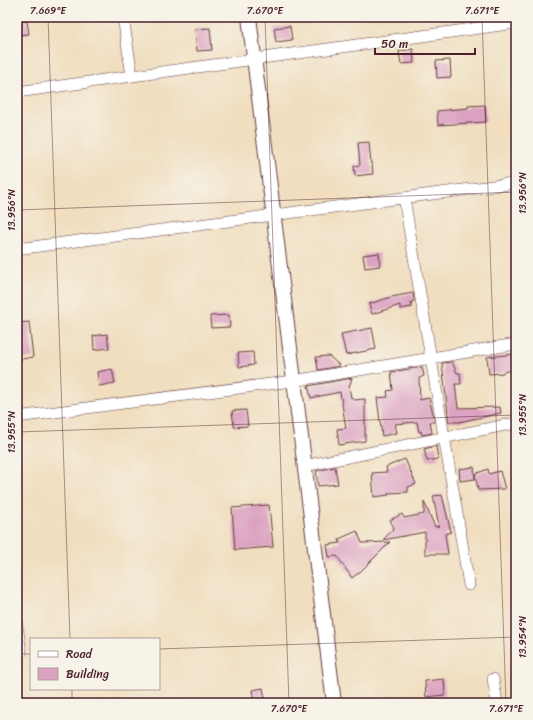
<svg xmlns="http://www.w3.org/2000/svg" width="533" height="720" viewBox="0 0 533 720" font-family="Sriracha,sans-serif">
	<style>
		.building { fill: #dba2c1 }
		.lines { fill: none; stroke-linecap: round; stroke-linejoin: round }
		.minor-casing { stroke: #633c41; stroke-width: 12 }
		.tertiary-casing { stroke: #633c41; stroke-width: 16 }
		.minor { stroke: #fff; stroke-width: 11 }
		.tertiary { stroke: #fff; stroke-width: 14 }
		.ticks { fill: none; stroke: #4a1f2b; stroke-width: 1; stroke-opacity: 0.45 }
		.neatline { fill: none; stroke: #4a1f2b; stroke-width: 1.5 }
		.ticks-label { font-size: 10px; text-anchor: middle; fill: #4a1f2b }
	</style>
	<rect width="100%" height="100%" fill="#f7f3e8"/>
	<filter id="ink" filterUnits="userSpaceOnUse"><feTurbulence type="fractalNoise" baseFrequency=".025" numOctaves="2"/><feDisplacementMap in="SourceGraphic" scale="8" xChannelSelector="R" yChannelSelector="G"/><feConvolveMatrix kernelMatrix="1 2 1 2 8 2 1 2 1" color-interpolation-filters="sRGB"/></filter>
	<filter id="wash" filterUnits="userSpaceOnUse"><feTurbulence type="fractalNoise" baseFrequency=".012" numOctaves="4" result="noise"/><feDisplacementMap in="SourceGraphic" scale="16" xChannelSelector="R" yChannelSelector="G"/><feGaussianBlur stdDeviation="0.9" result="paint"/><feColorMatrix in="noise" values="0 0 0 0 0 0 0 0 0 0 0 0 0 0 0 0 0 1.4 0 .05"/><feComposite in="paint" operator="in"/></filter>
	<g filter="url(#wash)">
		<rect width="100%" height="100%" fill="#f0debf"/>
		<g id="blocks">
			<path class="building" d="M27,21L29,34L17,35V22Z
				M290,26L292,40L276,42L274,28Z
				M210,28L212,50L197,51L195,29Z
				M413,49L414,63L401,64L399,51Z
				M450,60L451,77L437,78L436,61Z
				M485,105L486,122L438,125L437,111L468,108V106Z
				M369,142L371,164H372L373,174L355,176L354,166L360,165L358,143Z
				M379,253L380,266L365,268L363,255Z
				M413,293L414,301L411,302L412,307L400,309V305L372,314L369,304L391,297Z
				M229,315L230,327L211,328L210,316Z
				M29,322L33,357L17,360V323Z
				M372,328L376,349L346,355L341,334Z
				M107,334L109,348L94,350L93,336Z
				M253,352L254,365L239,367L238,353Z
				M516,354V369L503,372V373L489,374L487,357Z
				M329,356L340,366L318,370L316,357Z
				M452,362L457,373H460L461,384H455L458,408L500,407L501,413L459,422H449L442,363Z
				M422,367L424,376L419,378L420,400L429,398L435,422H430L432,433L422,435L421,431L419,432L417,422L395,424L397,433L382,436L377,398L388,397L387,391L393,390L391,372Z
				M112,369L115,383L99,386L97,372Z
				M352,378L349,387L351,398H353L354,400L365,399V441L339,445L337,429L346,428L340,392L311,398L308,386Z
				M246,410L248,426L234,427L232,411Z
				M436,446L438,459L427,461L424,449Z
				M405,459L416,484L408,487V492L388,493L389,495L374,497L372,473L387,472L386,467Z
				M335,467L338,484L318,486L316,471Z
				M474,467L475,479L460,481L459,469Z
				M488,469L489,474L500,471L505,489L478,490L475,474Z
				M442,495L451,532L445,534L448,554H425V532L383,540L394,528L390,520L402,514L404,518L424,514V502L435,527L439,526L433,496Z
				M269,505L273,547L235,550L232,508Z
				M357,531L362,543L390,542L361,571L352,578L337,556L329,557L327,545L340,543L339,539Z
				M444,679L445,695L426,697L425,681Z
				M263,688L265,699L254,701L252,690Z"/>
		</g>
	</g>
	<g filter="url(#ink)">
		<use href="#blocks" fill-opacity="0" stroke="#633c41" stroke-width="1"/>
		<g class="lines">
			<defs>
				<path id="minor" d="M123,17L132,76
					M17,92L516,23
					M404,198L469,585
					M17,249L516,183
					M17,417L293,381L516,344
					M304,466L516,423
					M17,625L21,653L17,654
					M493,679L497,703"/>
				<path id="tertiary" d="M249,17L334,703"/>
			</defs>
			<use href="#minor" class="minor-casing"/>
			<use href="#tertiary" class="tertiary-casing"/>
			<use href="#minor" class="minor"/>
			<use href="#tertiary" class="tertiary"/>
		</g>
	</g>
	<path class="ticks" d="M48,17L70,639M265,17L289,703M482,17L506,703M17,210L516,192M17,432L516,415M159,649L516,637M17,654H31M72,689V703"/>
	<rect width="533" height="720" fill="none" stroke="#f7f3e8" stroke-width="44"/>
	<rect x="30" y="638" width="130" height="52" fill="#f7f3e8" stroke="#b29e9c"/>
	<rect x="38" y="651" width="20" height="6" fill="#ffffff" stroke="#b29e9c"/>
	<text x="66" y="658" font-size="12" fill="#4a1f2b">Road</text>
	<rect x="38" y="668" width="20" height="12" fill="#dba2c1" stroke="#b29e9c"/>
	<text x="66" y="678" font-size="12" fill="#4a1f2b">Building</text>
	<path d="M375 48v6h100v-6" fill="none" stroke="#4a1f2b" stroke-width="2"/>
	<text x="381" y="48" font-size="12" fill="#4a1f2b" stroke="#f7f3e8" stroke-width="3" paint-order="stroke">50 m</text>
	<rect x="22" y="22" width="489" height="676" class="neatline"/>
	<g class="ticks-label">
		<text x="48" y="14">7.669°E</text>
		<text x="265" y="14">7.670°E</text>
		<text x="482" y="14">7.671°E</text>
		<text transform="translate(522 193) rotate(-90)" y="4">13.956°N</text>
		<text transform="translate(11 210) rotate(-90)" y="4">13.956°N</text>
		<text transform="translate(522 415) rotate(-90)" y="4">13.955°N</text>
		<text transform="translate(11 432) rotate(-90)" y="4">13.955°N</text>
		<text transform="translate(522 637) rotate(-90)" y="4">13.954°N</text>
		<text x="289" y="712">7.670°E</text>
		<text x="506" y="712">7.671°E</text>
	</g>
</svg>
